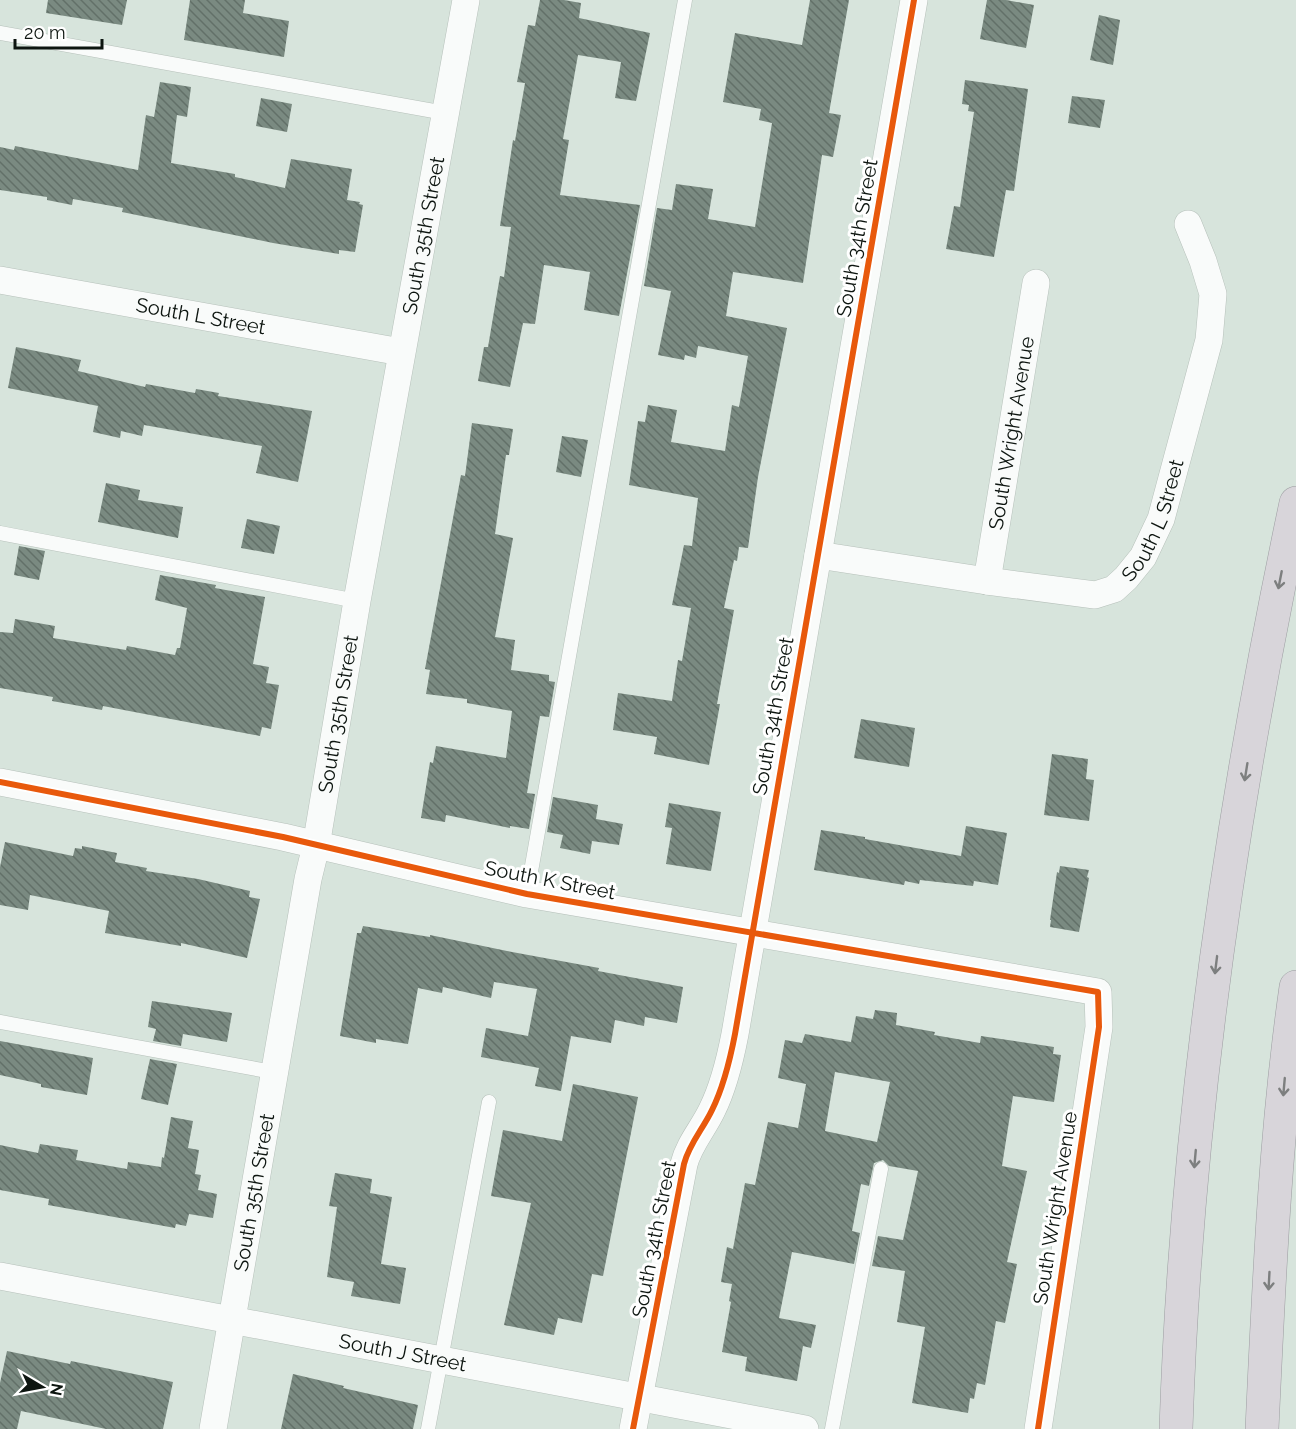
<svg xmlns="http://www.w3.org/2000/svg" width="1296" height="1429" viewBox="0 0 1296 1429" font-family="Raleway,sans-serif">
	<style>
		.building { fill: url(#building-back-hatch); fill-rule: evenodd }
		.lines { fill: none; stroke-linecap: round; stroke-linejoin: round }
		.lane-casing { stroke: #b6c0ba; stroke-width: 15 }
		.street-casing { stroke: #b6c0ba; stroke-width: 28 }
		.highway-casing { stroke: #9c9da1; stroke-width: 34 }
		.lane { stroke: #f9fbfa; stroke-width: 14 }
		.street { stroke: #f9fbfa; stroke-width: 27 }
		.highway { stroke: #d8d5da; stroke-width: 33 }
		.cycleway-casing { stroke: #fff; stroke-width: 10 }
		.cycleway { stroke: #e8590c; stroke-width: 6 }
		.oneway { stroke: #7d7f7f }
		.labels { text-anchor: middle; stroke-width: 6; stroke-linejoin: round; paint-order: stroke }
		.street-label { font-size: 20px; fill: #0d1510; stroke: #fff }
	</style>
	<defs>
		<pattern id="building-back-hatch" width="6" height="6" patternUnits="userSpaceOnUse" patternTransform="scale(1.5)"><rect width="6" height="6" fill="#7a8a81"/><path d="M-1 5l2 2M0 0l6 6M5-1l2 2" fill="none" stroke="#627068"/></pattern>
	</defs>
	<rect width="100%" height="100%" fill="#d7e4dc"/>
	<path class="building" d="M48,0H127L122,25L46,13Z
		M190,0H245L243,13L289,21L284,57L184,40Z
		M540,0H564L581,3L579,18L650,33L636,101L615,98L621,62L578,55L563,139L569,140L560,195L640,205L619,316L584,310L590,272L544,265L535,324L523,323L510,387L478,381L484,347H488L500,276L504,277L511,227L500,226L513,140L515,141L525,83L517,82L528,25L535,26Z
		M810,0H849L829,113L841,115L833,157L822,155L803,283L733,272L726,316L787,328L758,477L748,548L739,547L737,561L734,560L724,608L734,610L717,704H720L709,765L654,754L657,737L613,730L618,693L672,701L678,660L682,661L691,608L672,605L684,545L692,546L698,498L629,485L638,421L645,422L648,405L677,410L671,442L725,451L732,405L739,407L748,356L698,346L696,358L685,355L684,360L658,355L671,291L644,286L657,208L672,210L676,184L713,189L708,219L755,227L772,123L759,120L761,109L723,102L735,33L802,45Z
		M987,0H1006L1034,5L1026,48L980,39Z
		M1099,15L1120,20L1113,65L1090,60Z
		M965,80L1028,89L1014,191L1006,190L994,257L946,249L954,206L960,207L974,112L968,111L969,105L962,104Z
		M160,82L191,87L187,117L177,115L171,163L235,174V177L285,188L291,159L352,169L347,200L360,202L359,204L363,205L355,252L339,250V254L273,243L122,212L123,208L73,199L72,205L47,200V197L0,190V147L14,150L15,146L138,170L146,115L154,117Z
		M1072,96L1105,100L1100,128L1068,123Z
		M261,98L292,104L287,132L256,126Z
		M16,347L81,360L78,371L145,387L146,384L195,393L196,389L219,393L218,396L312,411L298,482L256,473L262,446L144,425L142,436L121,431L120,438L93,432L98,406L8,388Z
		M472,423L513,429L509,455H506L495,534L513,538L495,637L515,640L511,670L549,675V681L555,682L549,717L540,716L527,793L535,794L529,829L510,826V828L446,815L445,822L421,818L430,762L433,763L436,746L506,758L512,711L467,703V699L426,694L430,670L425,669L461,475L465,476Z
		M562,436L588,440L581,477L556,472Z
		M106,483L140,490L138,500L183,507L178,538L98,522Z
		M247,519L280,526L274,554L241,548Z
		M19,546L45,551L39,580L14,575Z
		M160,575L216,585L215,588L265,597L253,664L269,667L266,683L279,685L271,729L262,727L260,736L103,706L102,710L52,701L53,697L0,688V632L13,633L15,619L55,626L53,638L126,650L127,646L175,655L177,648H180L187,608L155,600Z
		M861,719L915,728L909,767L854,758Z
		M1052,754L1088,759L1086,779L1094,780L1089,821L1044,815Z
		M553,797L598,805L596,819L623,824L619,845L592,841L590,854L560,848L563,835L547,832Z
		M669,803L721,812L711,871L666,864L672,828L665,827Z
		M966,826L1007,833L998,885L974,881L973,886L920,880L919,884L905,881L904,885L814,870L821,830L865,837V839L961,856Z
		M5,842L73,856L75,848L82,849V846L117,853L115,862L147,868L146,871L198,879L250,891L249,897L260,899L247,958L181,943V946L105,933L109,911L30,895L28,910L0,905V867Z
		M1060,866L1089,870L1087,877L1089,878L1079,932L1050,927L1051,920H1050L1057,872L1059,873Z
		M363,926L430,937V935L507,951L599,968L598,971L683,987L677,1023L645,1017L644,1026L615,1020L611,1043L571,1036L561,1091L535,1086L539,1068L481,1057L486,1028L528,1036L537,989L494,982L491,998L443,987L442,993L418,988L408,1044L376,1039V1043L340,1036L357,933H361Z
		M152,1001L232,1013L227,1042L183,1034L181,1046L153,1041L156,1029L148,1027Z
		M875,1010L897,1013L896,1025L935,1032L934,1035L980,1043L981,1036L1054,1047L1053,1054L1061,1055L1054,1102L1013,1096L1002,1166L1027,1171L1007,1262L1017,1264L1005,1323L996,1321L985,1385L977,1383L974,1399L970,1398L968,1413L912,1403L925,1327L897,1322L905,1271L872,1266L878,1236L903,1240L918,1171L889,1166L883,1160L874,1163L869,1186L861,1184L852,1231L860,1233L854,1264L792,1252L779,1318L816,1325L811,1348L803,1346L797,1381L745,1371L747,1357L722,1352L731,1302L729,1301L732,1284L721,1282L727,1247L733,1249L745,1183L755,1185L768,1122L798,1128L806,1084L778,1078L785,1040L802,1043L805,1034L851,1042L856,1016L873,1019ZM835,1072L890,1082L877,1142L825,1131Z
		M0,1041L93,1058L87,1095L41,1087V1084L0,1075Z
		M150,1059L177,1064L168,1105L141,1099Z
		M573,1084L638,1097L603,1276L592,1274L582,1323L558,1318L554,1335L504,1325L531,1203L491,1196L503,1130L562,1141Z
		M171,1117L193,1121L188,1148L199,1150L195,1174L201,1175L198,1190L217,1194L213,1218L189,1214L186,1226L176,1224L175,1228L48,1205L49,1199L0,1190V1145L38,1153L40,1144L78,1150L76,1160L127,1169L128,1162L161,1167L162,1157L164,1158Z
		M335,1173L372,1179L370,1193L392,1197L381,1264L406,1268L400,1304L351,1296L354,1282L327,1277L337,1207L329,1206Z
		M7,1351L70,1364L71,1361L173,1382L163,1429H106L21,1411L17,1429H0V1383Z
		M293,1374L344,1386L343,1388L418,1405L413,1429H281Z"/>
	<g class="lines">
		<defs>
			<path id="lane" d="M0,33L445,113
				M0,533L357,601
				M527,894L685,0
				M0,1022L273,1072
				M428,1429L489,1102
				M832,1429L881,1169"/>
			<g id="street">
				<path id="s1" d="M0,280L401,352"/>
				<path id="s2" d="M818,555L987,581L1095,595L1114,589L1126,578L1143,557L1161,519L1209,340L1213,294L1203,261L1188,224"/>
				<path id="s3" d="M987,581L1036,283"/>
				<path d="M0,782L283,837L527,894L1098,992L1099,1027L1038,1429"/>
				<path id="s4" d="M0,1276L805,1429"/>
				<path id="s5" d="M213,1429L308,879L316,846L357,601L466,0"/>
				<path d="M633,1429L684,1164C689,1144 703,1129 712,1110C724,1086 730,1060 735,1034L914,0"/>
			</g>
			<path id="highway" d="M1176,1429C1186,1119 1232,805 1296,503
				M1262,1429C1269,1281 1275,1134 1296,987"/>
		</defs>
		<use href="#lane" class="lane-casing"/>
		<use href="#street" class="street-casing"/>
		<use href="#highway" class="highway-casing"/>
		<use href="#lane" class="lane"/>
		<use href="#street" class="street"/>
		<use href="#highway" class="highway"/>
		<defs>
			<path id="cycleway" d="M0,782L283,837L527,894L1098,992L1099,1027L1038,1429
				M633,1429L684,1164C689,1144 703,1129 712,1110C724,1086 730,1060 735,1034L914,0"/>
		</defs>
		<use href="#cycleway" class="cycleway-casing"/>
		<use href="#cycleway" class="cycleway"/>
	</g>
	<defs><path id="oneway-shaft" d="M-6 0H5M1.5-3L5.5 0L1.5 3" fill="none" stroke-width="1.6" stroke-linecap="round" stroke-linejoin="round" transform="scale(1.5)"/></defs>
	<g class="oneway">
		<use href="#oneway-shaft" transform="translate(1280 580) rotate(101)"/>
		<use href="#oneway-shaft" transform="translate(1246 772) rotate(99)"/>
		<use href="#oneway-shaft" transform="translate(1216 965) rotate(97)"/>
		<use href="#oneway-shaft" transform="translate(1284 1087) rotate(95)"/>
		<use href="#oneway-shaft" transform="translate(1195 1159) rotate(95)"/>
		<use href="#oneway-shaft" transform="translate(1269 1281) rotate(93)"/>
	</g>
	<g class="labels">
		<g class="street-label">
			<text dy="7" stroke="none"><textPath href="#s5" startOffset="1212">South 35th Street</textPath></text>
			<text transform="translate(857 238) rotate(-80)" y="7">South 34th Street</text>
			<text dy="7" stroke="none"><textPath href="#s1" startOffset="204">South L Street</textPath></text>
			<text dy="7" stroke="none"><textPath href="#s3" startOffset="150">South Wright Avenue</textPath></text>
			<text dy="7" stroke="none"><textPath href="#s2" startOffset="381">South L Street</textPath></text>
			<text dy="7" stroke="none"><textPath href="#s5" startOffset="726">South 35th Street</textPath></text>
			<text transform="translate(773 716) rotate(-80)" y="7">South 34th Street</text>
			<text transform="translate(550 880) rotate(11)" y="7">South K Street</text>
			<text dy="7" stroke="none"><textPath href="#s5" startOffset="240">South 35th Street</textPath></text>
			<text transform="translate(1055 1208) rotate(-81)" y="7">South Wright Avenue</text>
			<text transform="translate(654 1239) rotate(-79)" y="7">South 34th Street</text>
			<text dy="7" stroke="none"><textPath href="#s4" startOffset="410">South J Street</textPath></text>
		</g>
	</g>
	<g transform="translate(42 1387) rotate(100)" stroke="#ffffff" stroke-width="4.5" paint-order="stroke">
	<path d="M0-4.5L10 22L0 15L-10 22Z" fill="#0d1510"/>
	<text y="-9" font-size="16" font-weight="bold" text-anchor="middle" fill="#0d1510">N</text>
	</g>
	<path d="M15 39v9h87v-9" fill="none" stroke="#0d1510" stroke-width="3"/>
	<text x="24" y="39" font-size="18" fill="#0d1510" stroke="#ffffff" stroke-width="4.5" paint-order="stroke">20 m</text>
</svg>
